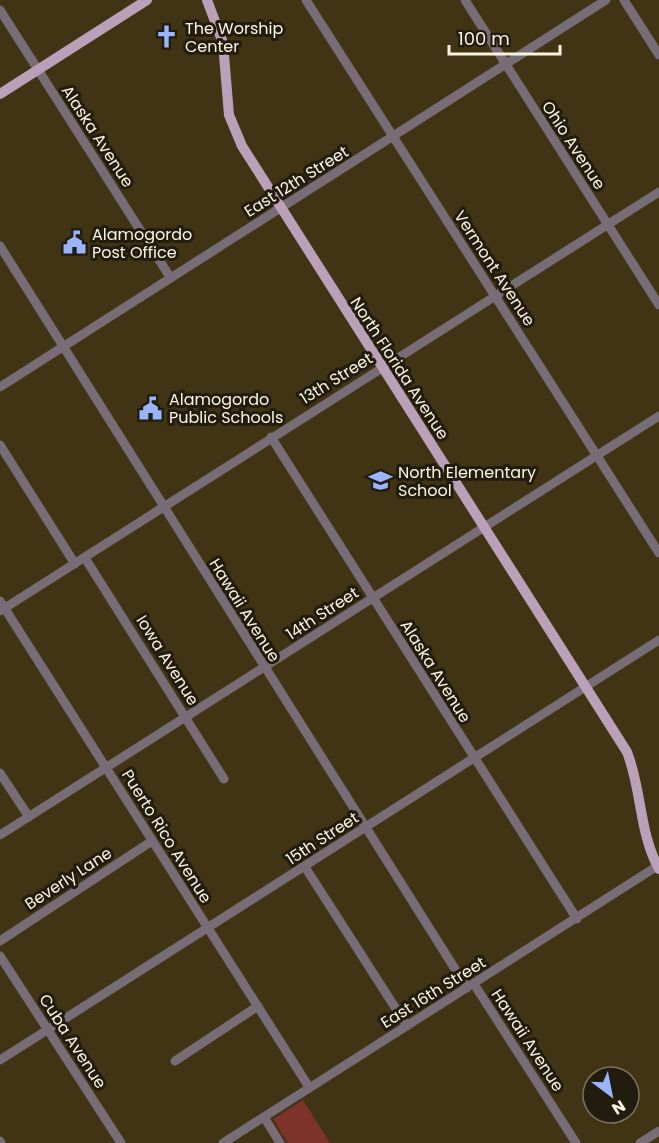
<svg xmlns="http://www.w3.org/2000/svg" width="659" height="1143" viewBox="0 0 659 1143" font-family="Poppins,sans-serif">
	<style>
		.garden { fill: #7d322a }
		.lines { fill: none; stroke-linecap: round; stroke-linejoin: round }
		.minor { stroke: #786c77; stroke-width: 9 }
		.major { stroke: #baa1b9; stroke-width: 10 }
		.labels { text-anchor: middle; stroke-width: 6; stroke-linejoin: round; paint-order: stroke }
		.poi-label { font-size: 16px; fill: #fbf3e1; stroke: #221c0f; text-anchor: start }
		.street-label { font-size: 16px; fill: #fbf3e1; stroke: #221c0f }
	</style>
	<rect width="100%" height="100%" fill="#403414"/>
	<path class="garden" d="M303,1100L330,1143H288L273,1119Z"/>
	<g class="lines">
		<path class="minor" d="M306,0L659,553
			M465,0L659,305
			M624,0L659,55
			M0,10L170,277
			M0,246L467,988
			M0,387L606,0
			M271,437L577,919
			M0,445L75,564
			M85,558L224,779
			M0,601L309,1087
			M0,611L659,192
			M0,773L29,817
			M0,835L659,416
			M305,867L407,1026
			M0,941L152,841
			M0,956L121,1143
			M474,984L576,1143
			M0,1060L659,640
			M175,1061L258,1006
			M264,1117L280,1143
			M0,1141L1,1143
			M223,1143L659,865
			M640,1143L659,1131"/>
		<path class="major" d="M207,0L223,43L229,115L242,146L627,752C642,790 639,833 659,869
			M0,94L147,0"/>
	</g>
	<defs>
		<symbol id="church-bare" viewBox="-9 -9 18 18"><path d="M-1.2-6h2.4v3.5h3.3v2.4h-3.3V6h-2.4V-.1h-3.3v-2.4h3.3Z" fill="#9ab5fd" stroke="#221c0f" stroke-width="2.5" paint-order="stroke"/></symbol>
		<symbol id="civic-bare" viewBox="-9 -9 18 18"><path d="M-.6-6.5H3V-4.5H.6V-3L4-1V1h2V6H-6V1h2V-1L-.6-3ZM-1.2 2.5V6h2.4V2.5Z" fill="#9ab5fd" stroke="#221c0f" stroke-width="2.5" paint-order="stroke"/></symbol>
		<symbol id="school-bare" viewBox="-9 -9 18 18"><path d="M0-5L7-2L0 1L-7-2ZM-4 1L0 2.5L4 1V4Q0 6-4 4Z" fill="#9ab5fd" stroke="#221c0f" stroke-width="2.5" paint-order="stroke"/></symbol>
	</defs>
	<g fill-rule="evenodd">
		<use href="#church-bare" x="150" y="20" width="33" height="33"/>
		<use href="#civic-bare" x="58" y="226" width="33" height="33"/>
		<use href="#civic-bare" x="134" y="392" width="33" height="33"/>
		<use href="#school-bare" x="364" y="464" width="33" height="33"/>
	</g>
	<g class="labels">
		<g class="poi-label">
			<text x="185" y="34">The Worship<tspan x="185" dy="18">Center</tspan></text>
			<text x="92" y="240">Alamogordo<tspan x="92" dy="18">Post Office</tspan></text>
			<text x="169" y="405">Alamogordo<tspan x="169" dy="18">Public Schools</tspan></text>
			<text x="398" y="478">North Elementary<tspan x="398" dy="18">School</tspan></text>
		</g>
		<g class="street-label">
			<text transform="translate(98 136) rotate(57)" y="6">Alaska Avenue</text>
			<text transform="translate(574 145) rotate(57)" y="6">Ohio Avenue</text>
			<text transform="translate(296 181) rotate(-32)" y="6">East 12th Street</text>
			<text transform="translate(495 268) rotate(57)" y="6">Vermont Avenue</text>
			<text transform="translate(400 368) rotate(57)" y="6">North Florida Avenue</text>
			<text transform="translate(336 378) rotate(-32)" y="6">13th Street</text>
			<text transform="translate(245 610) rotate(58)" y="6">Hawaii Avenue</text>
			<text transform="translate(322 613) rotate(-33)" y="6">14th Street</text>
			<text transform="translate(168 660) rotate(58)" y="6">Iowa Avenue</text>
			<text transform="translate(436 671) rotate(58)" y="6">Alaska Avenue</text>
			<text transform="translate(167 836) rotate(58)" y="6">Puerto Rico Avenue</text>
			<text transform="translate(322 838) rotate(-33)" y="6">15th Street</text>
			<text transform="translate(68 878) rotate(-33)" y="6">Beverly Lane</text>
			<text transform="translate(433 992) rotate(-32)" y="6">East 16th Street</text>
			<text transform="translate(528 1040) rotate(57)" y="6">Hawaii Avenue</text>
			<text transform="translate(73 1041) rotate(57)" y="6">Cuba Avenue</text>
		</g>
	</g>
	<g transform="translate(611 1095) rotate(148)"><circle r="28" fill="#221c0f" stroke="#797263" stroke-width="1.5"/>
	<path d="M0-4.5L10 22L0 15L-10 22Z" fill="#9ab5fd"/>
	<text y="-9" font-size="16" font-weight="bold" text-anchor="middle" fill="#fbf3e1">N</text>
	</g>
	<path d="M449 45v9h111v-9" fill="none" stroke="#fbf3e1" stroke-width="3"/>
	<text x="458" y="45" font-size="18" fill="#fbf3e1" stroke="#221c0f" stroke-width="4.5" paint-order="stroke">100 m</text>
</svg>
